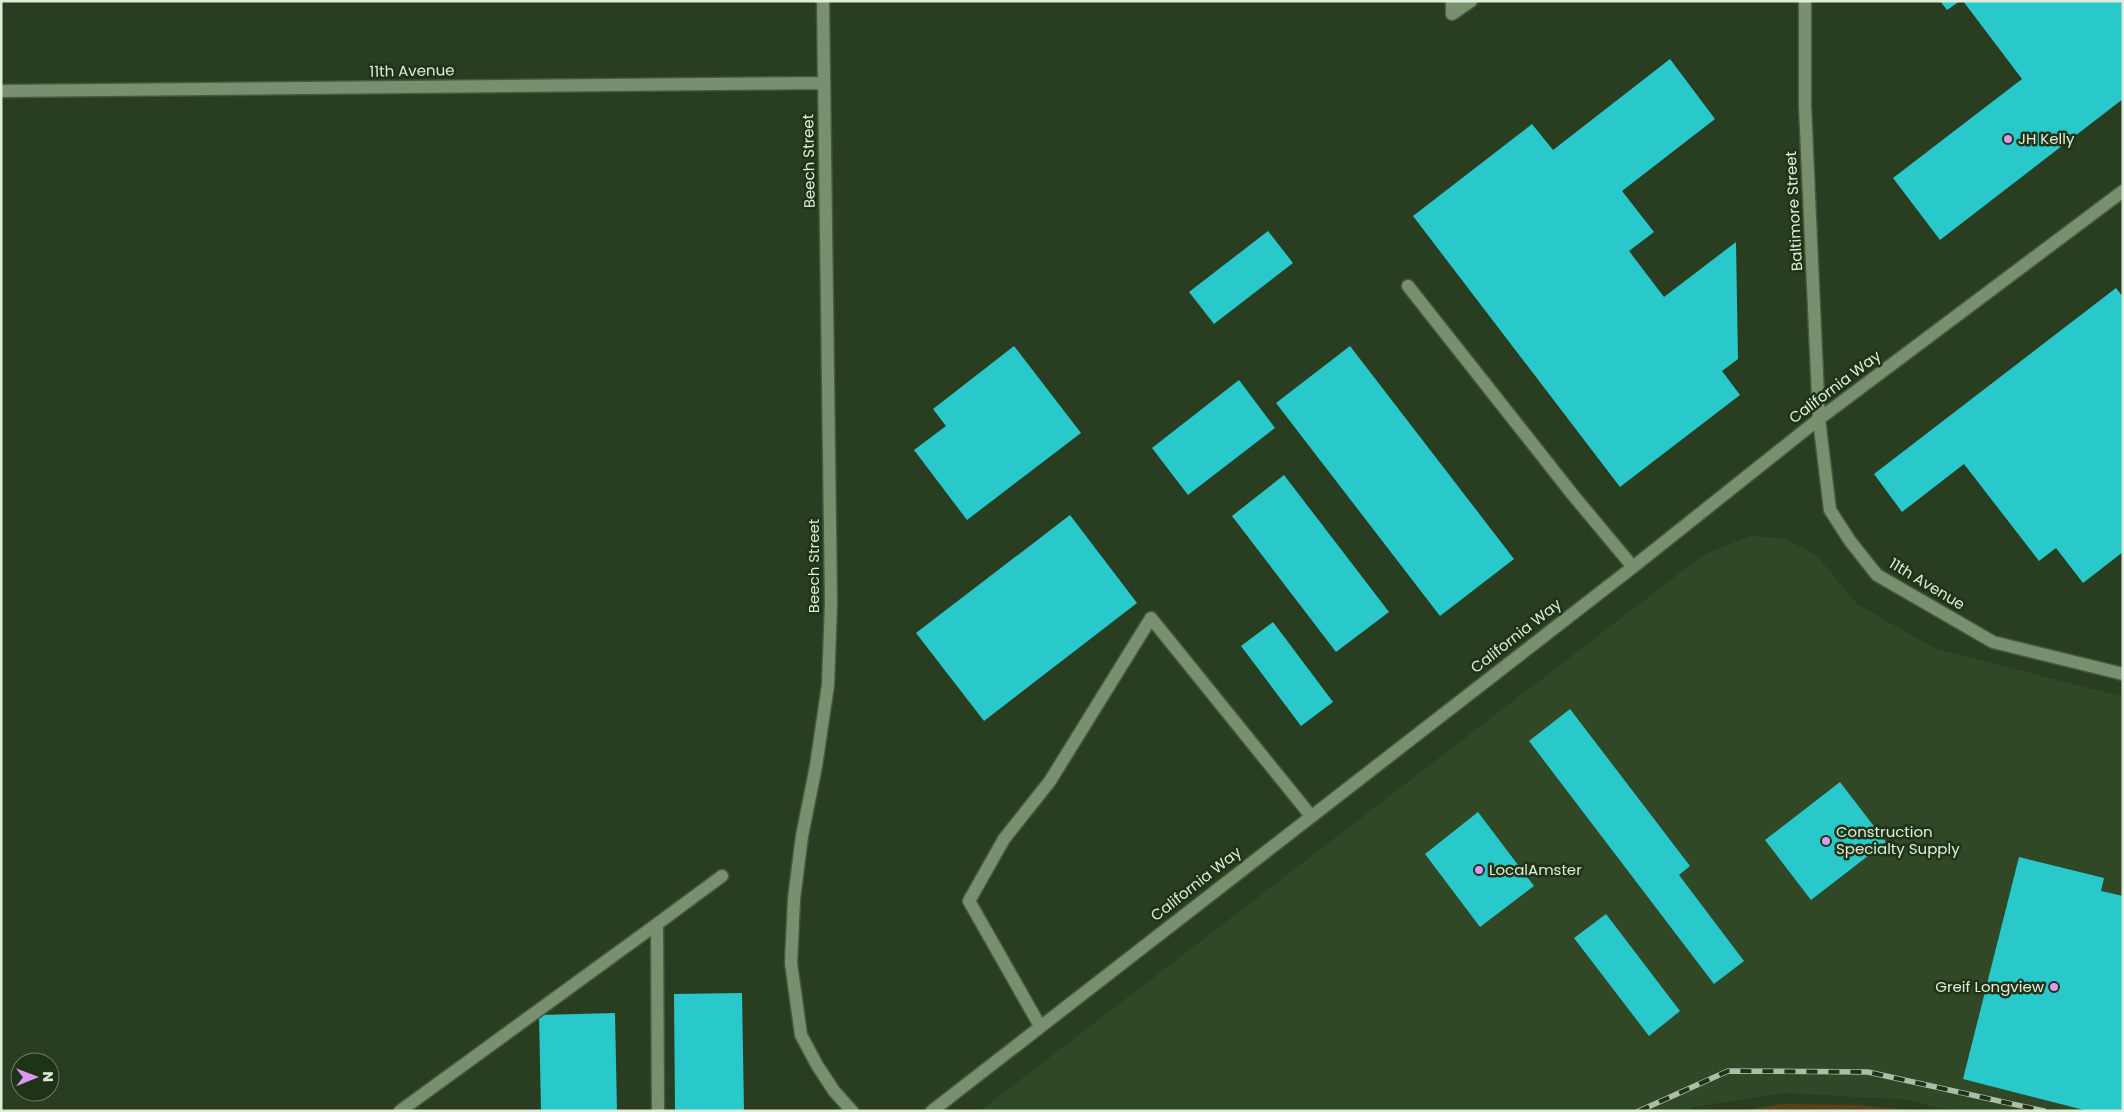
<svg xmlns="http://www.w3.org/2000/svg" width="2124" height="1112" viewBox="0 0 2124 1112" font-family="Poppins,sans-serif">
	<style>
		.built { fill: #314827 }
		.green { fill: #5a4118 }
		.building { fill: #29c8ca }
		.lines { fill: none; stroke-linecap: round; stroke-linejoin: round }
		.minor-casing { stroke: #47583f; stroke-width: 15 }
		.minor { stroke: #79906f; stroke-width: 12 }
		.rail-casing { stroke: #aebda8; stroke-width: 5.5 }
		.rail { stroke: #1f3317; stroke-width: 4; stroke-dasharray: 11; stroke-linecap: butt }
		.poi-dot { fill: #dc99f4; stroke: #1f3317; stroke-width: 2 }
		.labels { text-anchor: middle; stroke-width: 5; stroke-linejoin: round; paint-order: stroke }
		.street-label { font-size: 15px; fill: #e0eddb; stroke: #1f3317 }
		.poi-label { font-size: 15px; fill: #e0eddb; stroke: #1f3317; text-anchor: start }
	</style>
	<rect width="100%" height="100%" fill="#293d21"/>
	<path class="built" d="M1750,536L1787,539L1817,556L1857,604L1934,648L2123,697V1111H1952L1910,1100L1786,1093L1692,1107L1685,1111H980L1703,555Z"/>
	<path class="green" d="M1782,1104L1857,1105L1921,1111H1742Z"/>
	<path class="building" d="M1940,1H1960L1947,10Z
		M1963,1H2123V99L1940,240L1893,178L2022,79Z
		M1670,59L1715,119L1622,191L1654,232L1629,251L1664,297L1736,242L1738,359L1722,371L1740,395L1620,487L1413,216L1532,124L1553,150Z
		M1268,231L1293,263L1214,324L1189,292Z
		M2116,288L2123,297V552L2083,583L2056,548L2039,561L1964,464L1902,512L1874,474Z
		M1014,346L1081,433L967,520L914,450L946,426L933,409Z
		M1350,346L1514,559L1440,616L1276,403Z
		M1239,380L1275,428L1188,495L1152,448Z
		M1284,475L1389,612L1336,652L1232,516Z
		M1070,515L1137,603L984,721L916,633Z
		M1273,622L1333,702L1301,726L1241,646Z
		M1570,709L1690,866L1679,875L1744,961L1714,984L1529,741Z
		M1840,782L1886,842L1811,900L1765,840Z
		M1478,812L1534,886L1480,927L1425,854Z
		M2019,857L2104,878L2101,891L2123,896V1111H2088L1963,1079Z
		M1606,914L1680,1011L1649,1036L1574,938Z
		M742,993L744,1111H675L674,994Z
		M615,1013L617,1111H541L539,1015Z"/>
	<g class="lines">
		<defs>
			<path id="minor" d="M823,1L831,603L828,685L816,766L802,836L794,899L791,963L801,1035L817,1065L834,1091L852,1111
				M1452,1V14L1471,1
				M1805,1V106L1819,419L1830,510L1850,541L1877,575L1993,642L2123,674
				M1,91L824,83
				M1408,286L1573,495L1633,567
				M657,924L722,876
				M1040,1026L969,901L1004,839L1050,781L1151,618L1311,816
				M400,1111L657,924L658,1111
				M932,1111L1633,567L1819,419L2123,191"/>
		</defs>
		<use href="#minor" class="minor-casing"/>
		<use href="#minor" class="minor"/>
		<defs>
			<path id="rail" d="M1639,1111L1728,1071L1868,1072L2044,1111"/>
		</defs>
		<use href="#rail" class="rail-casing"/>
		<use href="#rail" class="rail"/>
	</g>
	<g class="poi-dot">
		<circle cx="2008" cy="139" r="5"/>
		<circle cx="1826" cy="841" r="5"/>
		<circle cx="1479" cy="870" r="5"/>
		<circle cx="2054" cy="987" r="5"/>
	</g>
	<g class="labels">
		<g class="street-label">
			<text transform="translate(412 71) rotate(-1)" y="5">11th Avenue</text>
			<text transform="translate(809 161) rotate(-91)" y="5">Beech Street</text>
			<text transform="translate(1794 211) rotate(-93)" y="5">Baltimore Street</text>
			<text transform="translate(1835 387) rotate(-37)" y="5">California Way</text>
			<text transform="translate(814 566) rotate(-90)" y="5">Beech Street</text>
			<text transform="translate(1927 584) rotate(31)" y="5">11th Avenue</text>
			<text transform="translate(1516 636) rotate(-38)" y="5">California Way</text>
			<text transform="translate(1196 884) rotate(-38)" y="5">California Way</text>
		</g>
		<g class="poi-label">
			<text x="2018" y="144">JH Kelly</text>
			<text x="1836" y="837">Construction<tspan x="1836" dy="17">Specialty Supply</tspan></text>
			<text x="1489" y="875">LocalAmster</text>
			<text x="2044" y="992" text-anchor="end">Greif Longview</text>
		</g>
	</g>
	<rect width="2124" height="1112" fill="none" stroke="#e0eddb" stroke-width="5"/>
	<g transform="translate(35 1077) rotate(89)"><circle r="24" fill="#1f3317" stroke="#6c7d65"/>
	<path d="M0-4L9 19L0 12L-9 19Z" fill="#dc99f4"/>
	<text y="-8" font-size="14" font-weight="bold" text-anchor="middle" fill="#e0eddb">N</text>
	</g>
</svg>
